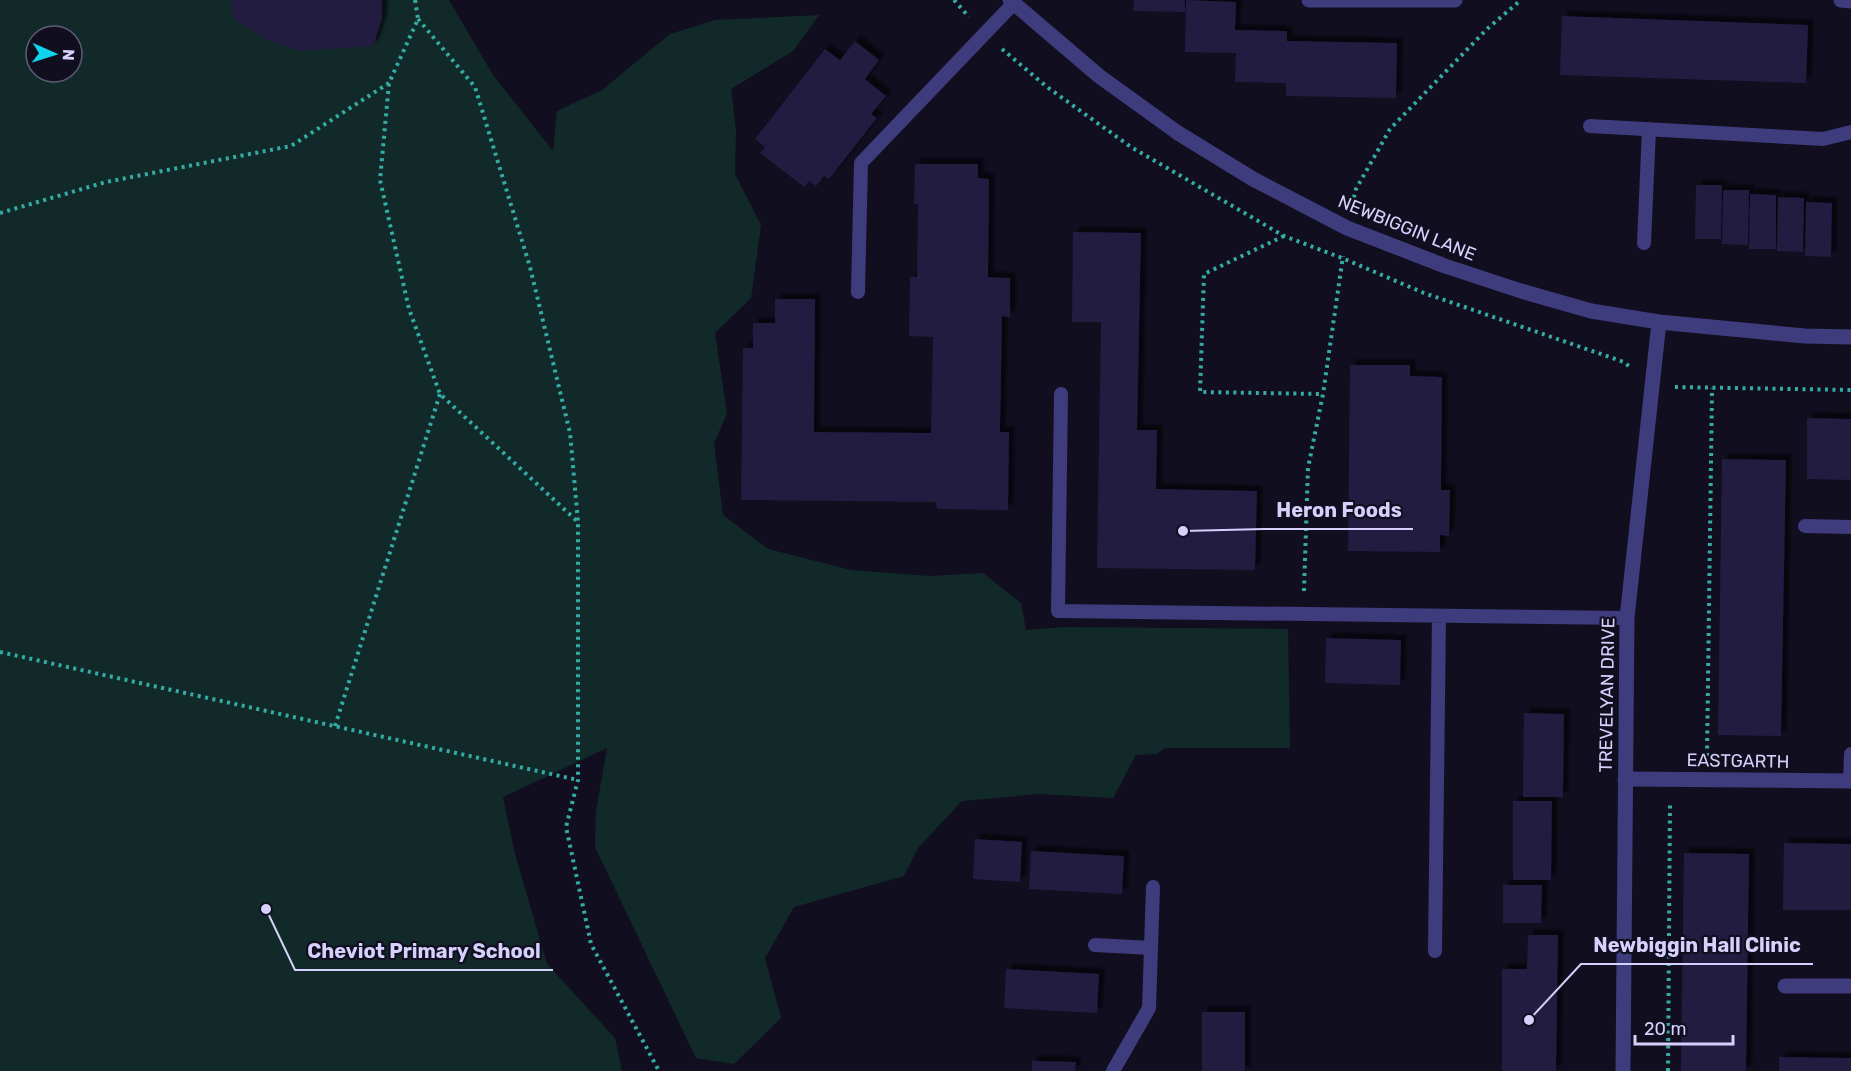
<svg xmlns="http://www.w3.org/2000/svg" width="1851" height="1071" viewBox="0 0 1851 1071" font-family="Rubik,sans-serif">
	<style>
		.green { fill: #112a29; fill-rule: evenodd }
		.building { fill: #231b40; filter: url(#shadow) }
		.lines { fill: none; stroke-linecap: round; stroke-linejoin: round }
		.path { stroke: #34aca5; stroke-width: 4; stroke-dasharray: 3 4.5; stroke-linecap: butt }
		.service { stroke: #3e3c7c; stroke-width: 14 }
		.minor { stroke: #3e3c7c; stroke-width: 15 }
		.tertiary { stroke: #3e3c7c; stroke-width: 15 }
		.labels { text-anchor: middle; stroke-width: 4.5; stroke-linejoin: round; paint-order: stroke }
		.street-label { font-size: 18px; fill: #d5d0fc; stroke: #110e20 }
		.leader { fill: none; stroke: #d5d0fc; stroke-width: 2 }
		.callout-dot { fill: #d5d0fc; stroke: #110e20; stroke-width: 2 }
		.callout-label { font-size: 20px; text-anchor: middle; font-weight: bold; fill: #d5d0fc; stroke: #110e20; stroke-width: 4.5; stroke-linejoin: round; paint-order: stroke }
	</style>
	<defs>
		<filter id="shadow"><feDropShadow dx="5.5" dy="-5.5" stdDeviation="1.5" flood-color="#0009"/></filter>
	</defs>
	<rect width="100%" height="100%" fill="#110e20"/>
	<path class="green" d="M0,0H449L493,75L553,151L557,111L602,90L670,34L715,20L819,15L793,51L731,89L736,130L735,174L761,225L751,298L715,333L727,414L714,443L723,515L768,549L851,570L929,576L983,573L1021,603L1026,630L1064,627L1288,629L1290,748H1165L1157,754L1136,755L1113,798L1039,794L962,801L918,848L904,876L794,907L765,958L781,1018L734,1064L696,1058L595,847L596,811L607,748L503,797L515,854L547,964L615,1038L622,1071H0ZM36,36H72V72H36Z"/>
	<path class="building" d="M230,0H382V19L373,46L300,51L268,40L234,19Z
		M1134,0H1185V12L1133,11Z
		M1186,0L1236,2L1235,30L1287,31V41L1397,43L1396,98L1286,96V83L1235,82L1236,53L1185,52Z
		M1562,16L1808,25L1806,83L1560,75Z
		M855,41L879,60L865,79L886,96L871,114L877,118L829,179L824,176L816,186L809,181L804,187L760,153L765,147L755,139L825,49L840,60Z
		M915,164H978V178L989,179L988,277L1010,278V317L1002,316L1000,432H1009L1008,510L937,509L936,502L741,500L743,348H753V323H775V299H815L814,432L931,433L933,337L909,336L910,277H917L918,204H914Z
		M1696,185H1722L1721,239H1695Z
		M1723,190H1749L1748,245L1722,244Z
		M1750,194L1776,195V249H1749Z
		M1778,197L1804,198L1803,252L1777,251Z
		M1806,202L1832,203L1831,257L1805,256Z
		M1073,232L1141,233L1137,430H1157L1156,489L1257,491L1255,570L1097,568L1101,322H1072Z
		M1350,365H1410V376L1442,377L1441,490H1450L1449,536L1440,535V552L1348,551Z
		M1807,418L1851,419V480L1807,479Z
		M1722,459L1786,460L1781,736L1718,735Z
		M1326,638L1401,640L1400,685L1325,683Z
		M1524,713L1564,714L1563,797H1523Z
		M1513,801H1552L1551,880H1513Z
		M975,839L1022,842L1020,882L973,879Z
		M1784,843L1851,844V910H1783Z
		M1031,851L1124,856L1122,894L1029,889Z
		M1684,853L1749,854L1746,1071H1681Z
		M1503,885H1542L1541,923H1503Z
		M1528,935H1558L1556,1071H1502V969H1527Z
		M1006,969L1099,974L1097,1013L1004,1008Z
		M1202,1012H1245V1071H1202Z
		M1779,1057L1851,1058V1071H1779Z
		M1032,1061L1076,1062L1075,1071H1032Z"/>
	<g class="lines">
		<path class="path" d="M415,0L418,19L389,83L380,180L409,309L440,394L578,522V780L566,827L591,944L659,1071
			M954,0L969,17
			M418,19L475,87L530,267L570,433L578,522
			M1002,49L1047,87L1131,147L1284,236L1342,258L1424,293L1624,362L1630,367
			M1352,205L1356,189L1390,129L1487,29L1521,0
			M0,213L106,182L291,146L389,83
			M1284,236L1204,274L1200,392L1323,394
			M1675,387L1851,390
			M1304,591L1308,468L1323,394L1343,256
			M0,652L578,780
			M335,726L440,394
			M1707,756L1712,388
			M1668,1071L1670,802"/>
		<path class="service" d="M1590,126L1823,139L1851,132
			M1644,243L1649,129
			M858,292L861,163L1013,4
			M1061,394L1058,611L1627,618
			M1805,526L1851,527
			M1850,781L1851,754
			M1095,945L1151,948
			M1435,951L1439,616
			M1113,1071L1149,1008L1153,887"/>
		<path class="minor" d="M1309,0H1455
			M1841,0L1851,1
			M1625,779L1851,781
			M1785,986H1851"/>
		<path class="tertiary" d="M1010,0L1099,76L1178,133L1253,179L1347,228L1445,266L1521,291L1591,311L1659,322L1805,336L1851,337
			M1623,1071L1627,618L1659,322"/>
	</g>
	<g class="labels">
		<g class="street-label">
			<text transform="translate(1407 228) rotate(22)" y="6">NEWBIGGIN LANE</text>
			<text transform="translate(1607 695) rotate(-89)" y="6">TREVELYAN DRIVE</text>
			<text transform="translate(1738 761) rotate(1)" y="6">EASTGARTH</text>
		</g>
	</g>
	<path class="leader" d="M1183 531L1264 529H1413M1529 1020L1581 964H1813M266 909L295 970H553"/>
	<g class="callout-dot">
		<circle cx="1183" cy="531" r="6"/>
		<circle cx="1529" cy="1020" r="6"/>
		<circle cx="266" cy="909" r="6"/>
	</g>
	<g class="callout-label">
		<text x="1339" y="517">Heron Foods</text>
		<text x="1697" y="952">Newbiggin Hall Clinic</text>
		<text x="424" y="958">Cheviot Primary School</text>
	</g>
	<g transform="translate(54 54) rotate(93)"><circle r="28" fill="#110e20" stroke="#5f5c78" stroke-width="1.5"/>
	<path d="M0-4.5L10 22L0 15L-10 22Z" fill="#0dd5eb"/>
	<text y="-9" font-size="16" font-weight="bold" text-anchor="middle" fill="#d5d0fc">N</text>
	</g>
	<path d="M1635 1035v9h98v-9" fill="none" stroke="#d5d0fc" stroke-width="3"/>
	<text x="1644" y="1035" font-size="18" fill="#d5d0fc" stroke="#110e20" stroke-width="4.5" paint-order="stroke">20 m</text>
</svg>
